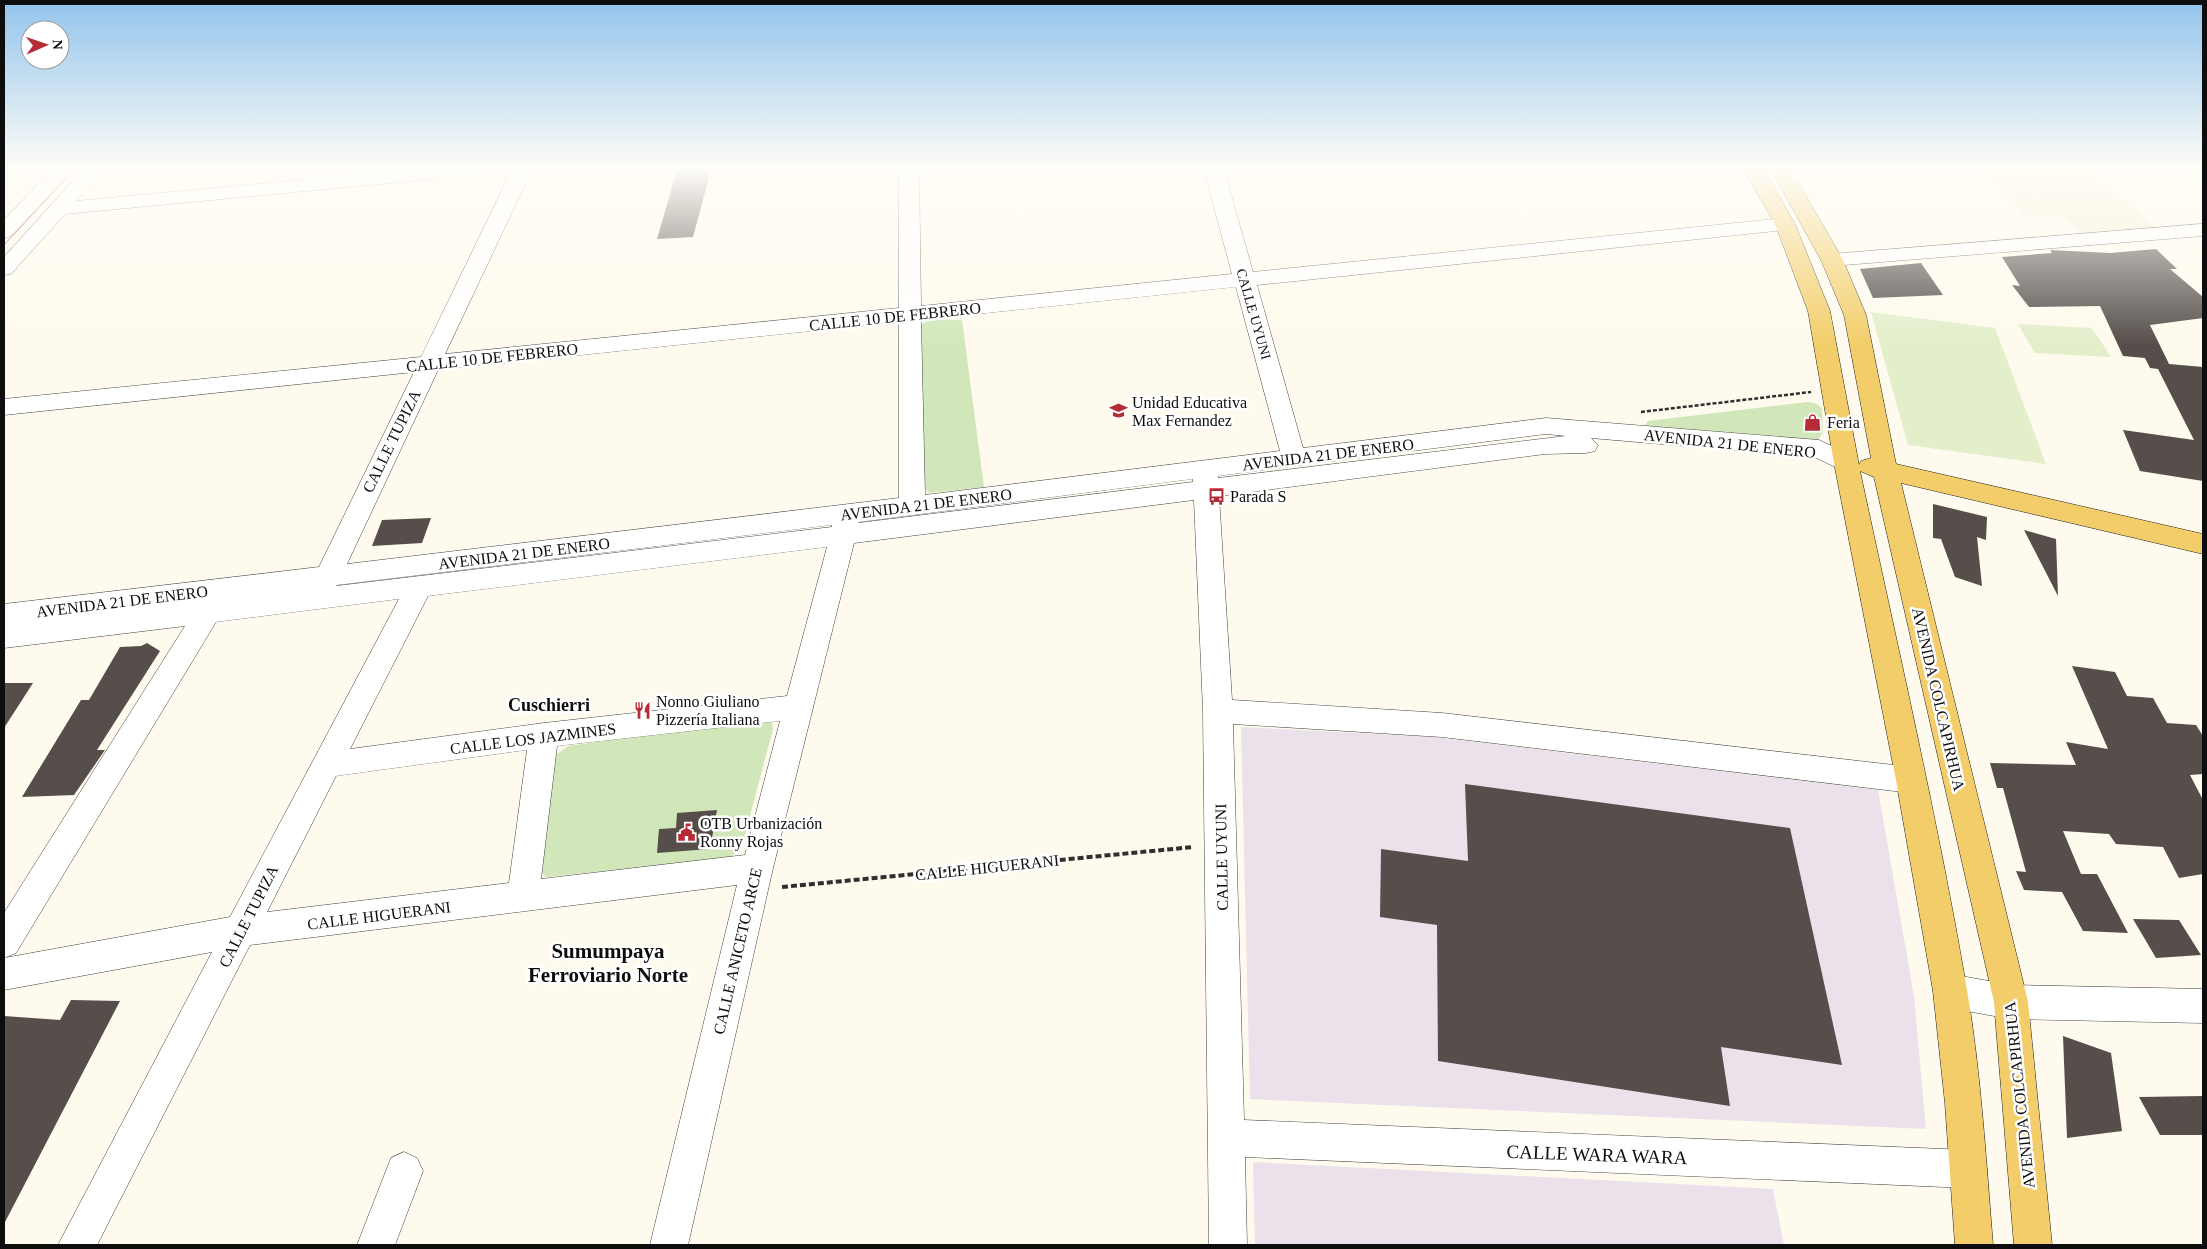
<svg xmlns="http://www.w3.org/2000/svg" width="2207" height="1249" viewBox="0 0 2207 1249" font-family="'Times New Roman',serif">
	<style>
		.industrial { fill: #eae1eb }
		.farmland { fill: #f3efcf }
		.green { fill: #d2e7b9 }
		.pitch { fill: #e3eeca }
		.building { fill: #554e4a }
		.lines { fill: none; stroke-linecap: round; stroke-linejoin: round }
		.minor-casing { stroke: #404040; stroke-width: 1 }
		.major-casing { stroke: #1e1e1e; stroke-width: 1 }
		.path-far1 { stroke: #2f2f2f; stroke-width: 2.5; stroke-dasharray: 4 2; stroke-linecap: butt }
		.path { stroke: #2f2f2f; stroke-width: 4; stroke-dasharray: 6 3; stroke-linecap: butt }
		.minor { fill: #fff; fill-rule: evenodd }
		.major { fill: #f2cd6a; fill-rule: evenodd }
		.tram { stroke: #b62c36; stroke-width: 1 }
		.labels { text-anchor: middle; stroke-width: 5; stroke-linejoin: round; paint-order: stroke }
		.far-street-label { font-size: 14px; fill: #0d0d0d; stroke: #fff }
		.street-label { font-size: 16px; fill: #0d0d0d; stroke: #fff }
		.poi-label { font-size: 16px; fill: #0d0d0d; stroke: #fff; text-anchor: start }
		.neighbourhood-label { font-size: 18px; font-weight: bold; fill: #0d0d0d; stroke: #fff }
		.near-street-label { font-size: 19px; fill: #0d0d0d; stroke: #fff }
		.near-neighbourhood-label { font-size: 21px; font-weight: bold; fill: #0d0d0d; stroke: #fff }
	</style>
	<rect width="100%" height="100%" fill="#fefaed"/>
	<path class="industrial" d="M1241,727L1434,737L1878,790L1914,996L1926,1129L1250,1099Z
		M1253,1162L1773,1189L1784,1245H1255Z"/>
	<path class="farmland" d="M1984,170H2087L2155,227L2081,232L2062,216L2027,217Z"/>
	<path class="green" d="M962,320L984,487L929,493L924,487L920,326C929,316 950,321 962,320Z
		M1807,402L1815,403L1822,408L1823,433L1817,441L1652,429L1645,425L1648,421Z
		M767,718L772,721L773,729L741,850L728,858L546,877L540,872L556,755L568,746Z"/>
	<path class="pitch" d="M1871,312L1995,328L2046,464L1908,445Z
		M2018,324L2092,328L2111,357L2035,353Z"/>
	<path class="building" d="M677,170H711L693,237L657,239Z
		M2156,249L2177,269H2170L2203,297V318L2150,325L2169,364L2203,367V481L2140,471L2123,430L2194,440L2158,369L2150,368L2145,358L2123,356L2100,306L2029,307L2012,285L2020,286L2002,257L2052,253L2050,250L2110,253Z
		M1921,263L1943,295L1873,298L1860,269Z
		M1933,504L1987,517L1986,540L1977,537L1982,586L1955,577L1941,539L1933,538Z
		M431,518L422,543L372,546L382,520Z
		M2024,530L2056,539L2058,596Z
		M147,643L160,651L97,750H105L74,795L22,797L81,700H89L120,647L141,646Z
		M2072,666L2115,672L2127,696L2153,698L2167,723L2196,725L2203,736V774L2190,775L2203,800V874L2179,878L2163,847L2116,844L2109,834L2063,831L2081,874H2097L2128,933L2083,931L2062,892L2024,890L2016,871L2026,872L2003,788H1997L1990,763L2076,765L2066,742L2108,749Z
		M4,683H33L4,728Z
		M1465,784L1790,828L1842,1065L1721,1047L1730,1106L1438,1061L1437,925L1380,917L1381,849L1468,861Z
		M717,810L710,849L657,853L659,829L676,828L677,813Z
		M2133,919L2179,920L2201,955L2156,958Z
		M71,1000L120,1001L4,1224V1016L60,1020Z
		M2063,1036L2111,1053L2122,1131L2067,1138Z
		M2203,1096V1135H2160L2139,1097Z"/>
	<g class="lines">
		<defs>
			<path id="minor" d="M52,170H73L11,236L4,238V220Z
				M83,170H104L76,201L405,170H474L471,174L464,176L65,214L11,274L4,275V257Z
				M512,170H532L445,354L899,308V170H919L921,306L1232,274L1204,170H1224L1253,272L1785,218L1792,220L1795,224L1792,228L1785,230L1257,285L1303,448L1546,418L1819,440L1855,457L1858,463L1855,469L1846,472L1814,457L1591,438L1598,445L1595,451L1586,453L1545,454L1219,496L1232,700L1442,713L1911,767L1922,771L1926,780L1922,789L1911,793L1442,737L1233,724L1244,1120L1968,1150L1981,1156L1987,1169L1981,1182L1968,1188L1245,1157L1247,1245H1209L1203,711L1194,500L854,543L773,868L688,1245H650L737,885L250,945L97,1245H58L212,952L4,990V913L185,626L4,648V626L308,589L4,626V604L319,567L414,372L4,415V399L421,357ZM1236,287L1280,451L925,495L921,320ZM899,322V498L347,564L438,370ZM1546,434L1566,436L1218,478V476ZM1193,479V482L858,523L859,522ZM832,525V527L336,586L337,585ZM827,547L787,696L544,723L350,749L428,596ZM399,599L230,917L4,958L16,953L216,622ZM780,721L745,855L541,879L557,746ZM527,750L509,883L267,912L336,776Z
				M2203,224V236L1832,266L1825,264L1821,260L1825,256L1832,254Z
				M1950,974L2011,985L2203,989V1023L2011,1019L1950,1008L1938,1003L1933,991L1938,979Z
				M404,1152L417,1158L423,1171L395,1245H357L391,1158Z"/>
			<path id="major" d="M1744,170H1764L1795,224L1830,311L1859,465L1861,461L1871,458L1844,315L1821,260L1771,170H1791L1843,260L1866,315L1896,464L2203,534V554L1901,483L2028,1002L2052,1245H2014L1994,1002L1874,477L1860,471C1897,644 1937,816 1967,990C1981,1074 1986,1160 1993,1245H1955L1945,1103L1933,991L1896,780L1834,463L1808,311L1775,224Z"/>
		</defs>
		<use href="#minor" class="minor-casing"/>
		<use href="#major" class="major-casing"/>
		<path class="path-far1" d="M1641,412L1811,392"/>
		<path class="path" d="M782,887L1193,847"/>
		<use href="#minor" class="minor"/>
		<use href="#major" class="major"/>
		<path class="tram" d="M4,245L74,170"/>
	</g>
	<linearGradient id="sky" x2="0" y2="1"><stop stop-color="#93c4ec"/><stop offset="0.49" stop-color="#fffdf7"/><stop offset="1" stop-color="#fffdf7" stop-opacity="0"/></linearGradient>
	<rect width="2207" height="345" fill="url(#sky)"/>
	<defs>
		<symbol id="school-bare" viewBox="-9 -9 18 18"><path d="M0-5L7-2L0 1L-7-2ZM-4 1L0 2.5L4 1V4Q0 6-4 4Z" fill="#b62c36" stroke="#fff" stroke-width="2.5" paint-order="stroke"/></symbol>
		<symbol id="shop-bare" viewBox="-9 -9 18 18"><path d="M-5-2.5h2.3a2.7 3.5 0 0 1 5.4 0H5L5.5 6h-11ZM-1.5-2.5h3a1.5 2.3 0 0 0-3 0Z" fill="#b62c36" stroke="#fff" stroke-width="2.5" paint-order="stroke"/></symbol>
		<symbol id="bus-bare" viewBox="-9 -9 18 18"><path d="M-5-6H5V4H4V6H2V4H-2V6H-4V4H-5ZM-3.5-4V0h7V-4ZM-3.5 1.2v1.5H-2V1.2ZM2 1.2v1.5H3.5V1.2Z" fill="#b62c36" stroke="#fff" stroke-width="2.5" paint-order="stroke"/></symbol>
		<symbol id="restaurant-bare" viewBox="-9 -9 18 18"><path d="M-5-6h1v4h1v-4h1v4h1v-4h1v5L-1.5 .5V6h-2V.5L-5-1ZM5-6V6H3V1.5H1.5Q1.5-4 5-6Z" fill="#b62c36" stroke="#fff" stroke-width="2.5" paint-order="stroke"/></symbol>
		<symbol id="civic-bare" viewBox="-9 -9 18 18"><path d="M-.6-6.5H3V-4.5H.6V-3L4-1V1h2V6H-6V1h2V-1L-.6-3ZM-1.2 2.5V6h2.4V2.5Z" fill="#b62c36" stroke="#fff" stroke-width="2.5" paint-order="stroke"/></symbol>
	</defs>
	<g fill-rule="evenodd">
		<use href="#school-bare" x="1106" y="398" width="25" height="25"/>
		<use href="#shop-bare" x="1800" y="410" width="25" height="25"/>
		<use href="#bus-bare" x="1204" y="484" width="25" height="25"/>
		<use href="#restaurant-bare" x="630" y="698" width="25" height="25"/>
		<use href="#civic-bare" x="674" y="820" width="25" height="25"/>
	</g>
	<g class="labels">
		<g class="far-street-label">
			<text transform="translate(1254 314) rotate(74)" y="5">CALLE UYUNI</text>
		</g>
		<g class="street-label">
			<text transform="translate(895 316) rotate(-6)" y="6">CALLE 10 DE FEBRERO</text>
			<text transform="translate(492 357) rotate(-6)" y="6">CALLE 10 DE FEBRERO</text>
			<text transform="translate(391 441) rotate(-64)" y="6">CALLE TUPIZA</text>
			<text transform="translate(1730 443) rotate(6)" y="6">AVENIDA 21 DE ENERO</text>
			<text transform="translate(1328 454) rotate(-7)" y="6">AVENIDA 21 DE ENERO</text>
			<text transform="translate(926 504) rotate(-7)" y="6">AVENIDA 21 DE ENERO</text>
			<text transform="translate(524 553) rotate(-7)" y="6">AVENIDA 21 DE ENERO</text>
			<text transform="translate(122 601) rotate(-7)" y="6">AVENIDA 21 DE ENERO</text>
			<text transform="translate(1939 699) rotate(77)" y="6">AVENIDA COLCAPIRHUA</text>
			<text transform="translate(533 738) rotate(-7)" y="6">CALLE LOS JAZMINES</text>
			<text transform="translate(1221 857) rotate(-91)" y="6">CALLE UYUNI</text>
			<text transform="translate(987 867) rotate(-6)" y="6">CALLE HIGUERANI</text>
			<text transform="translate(379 915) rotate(-7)" y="6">CALLE HIGUERANI</text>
			<text transform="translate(248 916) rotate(-63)" y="6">CALLE TUPIZA</text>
			<text transform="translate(737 951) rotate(-77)" y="6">CALLE ANICETO ARCE</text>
			<text transform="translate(2019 1095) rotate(-96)" y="6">AVENIDA COLCAPIRHUA</text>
		</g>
		<g class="poi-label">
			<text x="1132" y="408">Unidad Educativa<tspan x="1132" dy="18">Max Fernandez</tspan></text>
			<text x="1827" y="428">Feria</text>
			<text x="1230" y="502">Parada S</text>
			<text x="656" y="707">Nonno Giuliano<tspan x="656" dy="18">Pizzería Italiana</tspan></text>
			<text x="700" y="829">OTB Urbanización<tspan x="700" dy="18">Ronny Rojas</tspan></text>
		</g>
		<g class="neighbourhood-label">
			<text x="549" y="711">Cuschierri</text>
		</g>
		<g class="near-street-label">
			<text transform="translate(1597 1154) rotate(2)" y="7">CALLE WARA WARA</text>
		</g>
		<g class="near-neighbourhood-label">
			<text x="608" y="958">Sumumpaya<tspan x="608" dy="24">Ferroviario Norte</tspan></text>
		</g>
	</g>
	<rect width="2207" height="1249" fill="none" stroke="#0d0d0d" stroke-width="10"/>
	<g transform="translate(45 45) rotate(88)"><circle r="24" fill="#ffffff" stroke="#9e9e9e"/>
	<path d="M0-4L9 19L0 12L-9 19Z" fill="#b62c36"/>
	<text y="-8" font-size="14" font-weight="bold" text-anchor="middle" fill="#0d0d0d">N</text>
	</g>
</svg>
